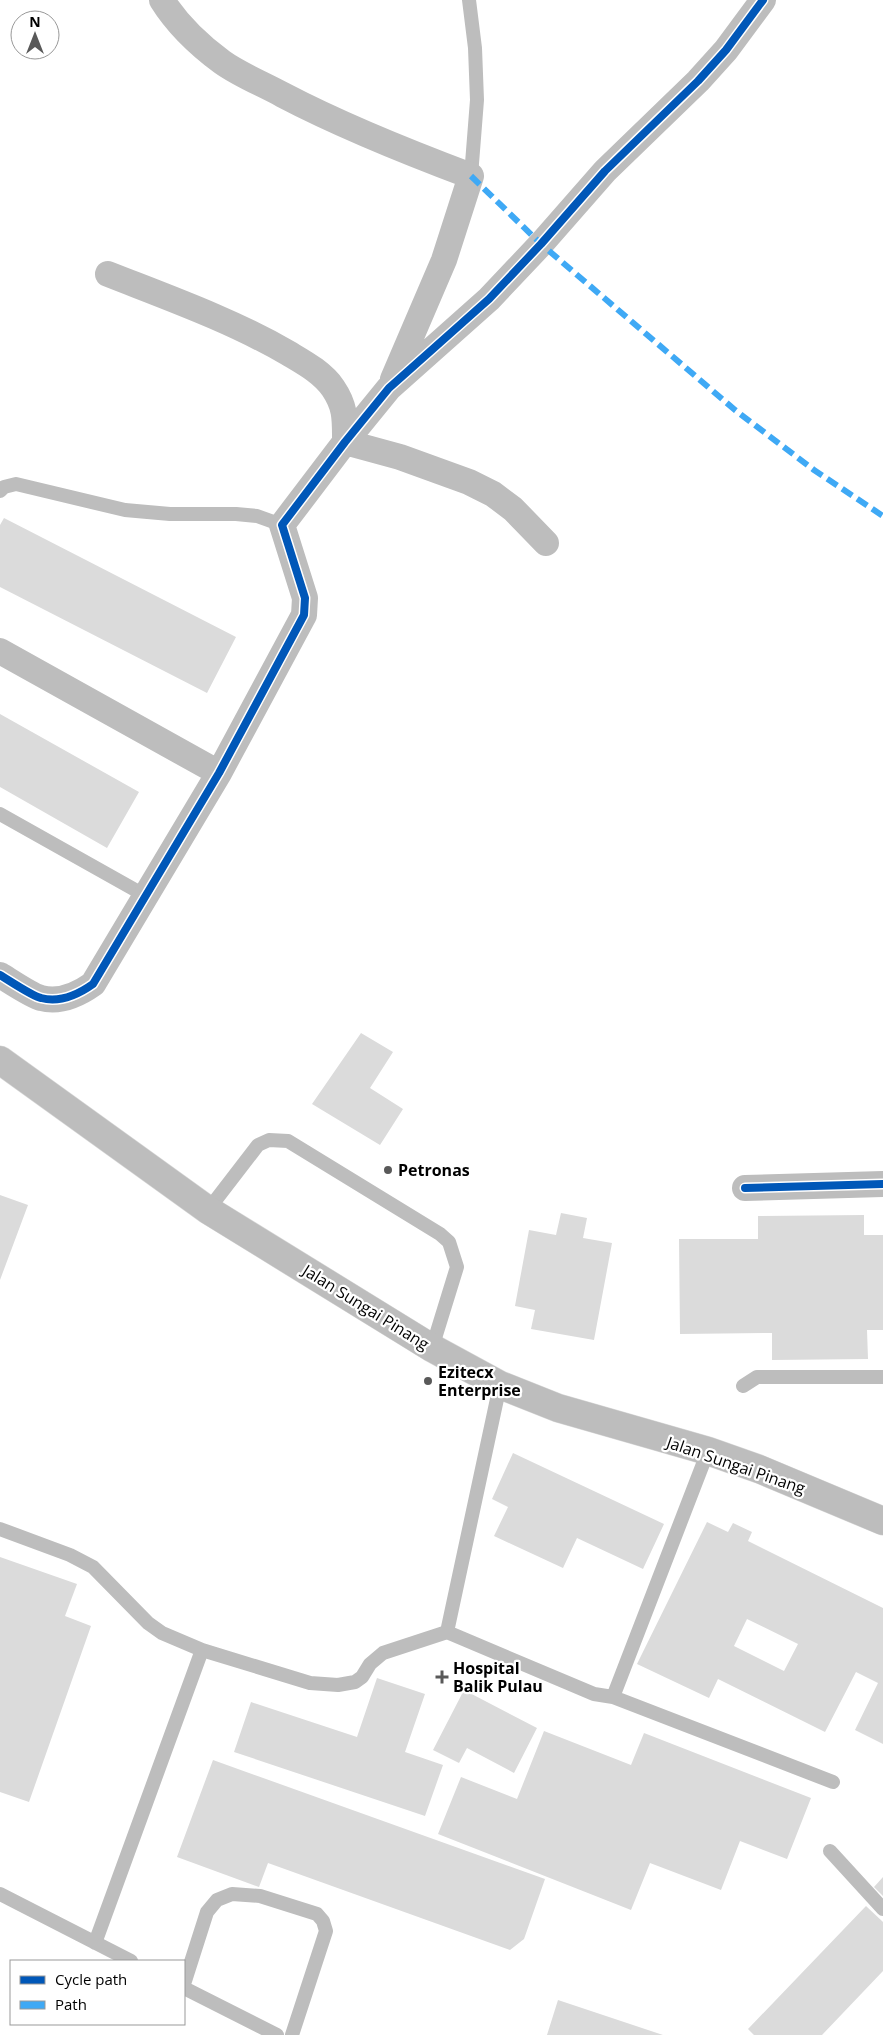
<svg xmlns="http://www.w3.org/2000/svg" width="883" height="2035" viewBox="0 0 883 2035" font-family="'Open Sans',sans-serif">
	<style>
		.building { fill: #dbdbdb; fill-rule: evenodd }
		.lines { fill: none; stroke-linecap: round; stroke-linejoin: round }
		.primary-casing { stroke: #dbdbdb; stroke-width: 29 }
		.lane { stroke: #bdbdbd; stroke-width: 14 }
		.street { stroke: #bdbdbd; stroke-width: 26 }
		.primary { stroke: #bdbdbd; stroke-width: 28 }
		.quiet { stroke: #3fa9f5; stroke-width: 6; stroke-dasharray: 12 6; stroke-linecap: butt }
		.cycleway-casing { stroke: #fff; stroke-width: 11 }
		.cycleway { stroke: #0057b8; stroke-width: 8 }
		.poi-dot { fill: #595959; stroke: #fff; stroke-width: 2 }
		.labels { text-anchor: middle; stroke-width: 4.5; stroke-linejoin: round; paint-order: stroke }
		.poi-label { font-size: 16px; font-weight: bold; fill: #000; stroke: #fff; text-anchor: start }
		.street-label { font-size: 16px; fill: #000; stroke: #fff }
	</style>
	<rect width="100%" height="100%" fill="#fff"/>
	<path class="building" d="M4,518L236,637L207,693L0,587V525Z
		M0,714L139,792L107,848L0,787Z
		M361,1033L393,1052L370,1088L403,1109L380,1145L312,1104Z
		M0,1195L28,1205L0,1280Z
		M561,1213L587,1218L583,1238L612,1243L594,1340L531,1329L535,1310L515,1306L529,1230L556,1235Z
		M864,1215V1235H883V1330H867L868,1359L772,1360V1333L680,1334L679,1239H758V1216Z
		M513,1453L664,1524L643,1569L577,1538L563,1568L494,1536L508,1507L492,1499Z
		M707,1522L728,1532L733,1523L752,1532L748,1541L883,1608V1744L855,1730L878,1683L856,1672L825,1732L718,1679L709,1698L637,1664ZM747,1619L798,1644L784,1671L734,1646Z
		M0,1557L77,1584L65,1616L91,1626L29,1802L0,1792Z
		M377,1678L425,1694L405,1752L443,1765L425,1816L234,1752L251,1702L357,1737Z
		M464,1690L537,1728L514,1773L467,1748L459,1763L433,1750Z
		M544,1731L631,1765L644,1733L811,1798L787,1859L740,1841L721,1890L650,1863L631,1910L438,1834L461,1777L517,1799Z
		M213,1760L545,1879L524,1939L510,1950L268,1863L259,1887L177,1857Z
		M883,1877V1896L874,1887Z
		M866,1906L883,1922V1971L822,2035H754L748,2029Z
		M558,2000L663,2035H547Z"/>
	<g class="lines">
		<defs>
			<path id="primary" d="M0,1060L208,1210L432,1348L500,1385L558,1408L708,1451L759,1469L883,1521"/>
		</defs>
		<use href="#primary" class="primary-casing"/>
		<path class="lane" d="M469,0L475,48L477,100L471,176
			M0,491L4,487L16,484L125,510L170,514H236L257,516L282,525
			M0,814L146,896
			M208,1210L258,1145L269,1140L288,1141L440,1234L449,1242L457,1267L432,1348
			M500,1385L447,1632L594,1694L613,1697L708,1451
			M743,1386L757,1377H883
			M0,1529L70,1555L93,1567L148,1623L162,1633L202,1650L310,1683L338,1685L355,1682L362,1677L370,1664L383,1653L447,1632
			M613,1697L833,1782
			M830,1851L883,1909
			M0,1894L131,1961
			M95,1943L202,1650
			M184,1984L207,1912L217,1900L232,1894L260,1896L317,1914L323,1921L326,1931L292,2035
			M184,1988L277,2035"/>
		<path class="street" d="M162,0C177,24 199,45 222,62C240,75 263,84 283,95C344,127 407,152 471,176L444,260L393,379
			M108,274C169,298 231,320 288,353C303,362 322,372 333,388C346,407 345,420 345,442L400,457L469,482L493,494L513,509L546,543
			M0,651L219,773
			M0,975C10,981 32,996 41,998C60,1003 79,994 93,984L219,773L304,615L305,598L282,525L345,442L389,388L489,299L541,244L605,171L698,81L726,50L763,0
			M745,1188L883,1184"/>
		<use href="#primary" class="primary"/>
		<path class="quiet" d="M471,176L541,244L735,410L814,470L883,516"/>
		<defs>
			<path id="cycleway" d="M0,975C10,981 32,996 41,998C60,1003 79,994 93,984L219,773L304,615L305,598L282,525L345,442L389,388L489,299L541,244L605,171L698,81L726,50L763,0
				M745,1188L883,1184"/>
		</defs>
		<use href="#cycleway" class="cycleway-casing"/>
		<use href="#cycleway" class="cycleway"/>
	</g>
	<g class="poi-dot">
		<circle cx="388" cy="1170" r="5"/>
		<circle cx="428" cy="1381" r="5"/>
		<path d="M439.5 1669.5h5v5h5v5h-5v5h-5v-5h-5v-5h5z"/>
	</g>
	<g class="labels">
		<g class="poi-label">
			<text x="398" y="1176">Petronas</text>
			<text x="438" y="1378">Ezitecx<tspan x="438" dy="18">Enterprise</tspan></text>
			<text x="453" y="1674">Hospital<tspan x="453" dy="18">Balik Pulau</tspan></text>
		</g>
		<g class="street-label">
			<text transform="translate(366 1307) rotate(32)" y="6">Jalan Sungai Pinang</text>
			<text transform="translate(736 1465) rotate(19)" y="6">Jalan Sungai Pinang</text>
		</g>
	</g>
	<rect x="10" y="1960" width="175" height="65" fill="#ffffff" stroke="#999999"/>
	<rect x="20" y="1976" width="25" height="8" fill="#0057b8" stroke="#999999"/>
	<text x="55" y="1985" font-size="15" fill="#000000">Cycle path</text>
	<rect x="20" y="2001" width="25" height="8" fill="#3fa9f5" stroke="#999999"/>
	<text x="55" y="2010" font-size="15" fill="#000000">Path</text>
	<g transform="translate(35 35)"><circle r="24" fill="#ffffff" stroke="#999999"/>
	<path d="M0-4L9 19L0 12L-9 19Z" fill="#595959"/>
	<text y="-8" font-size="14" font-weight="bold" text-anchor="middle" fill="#000000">N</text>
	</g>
</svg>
